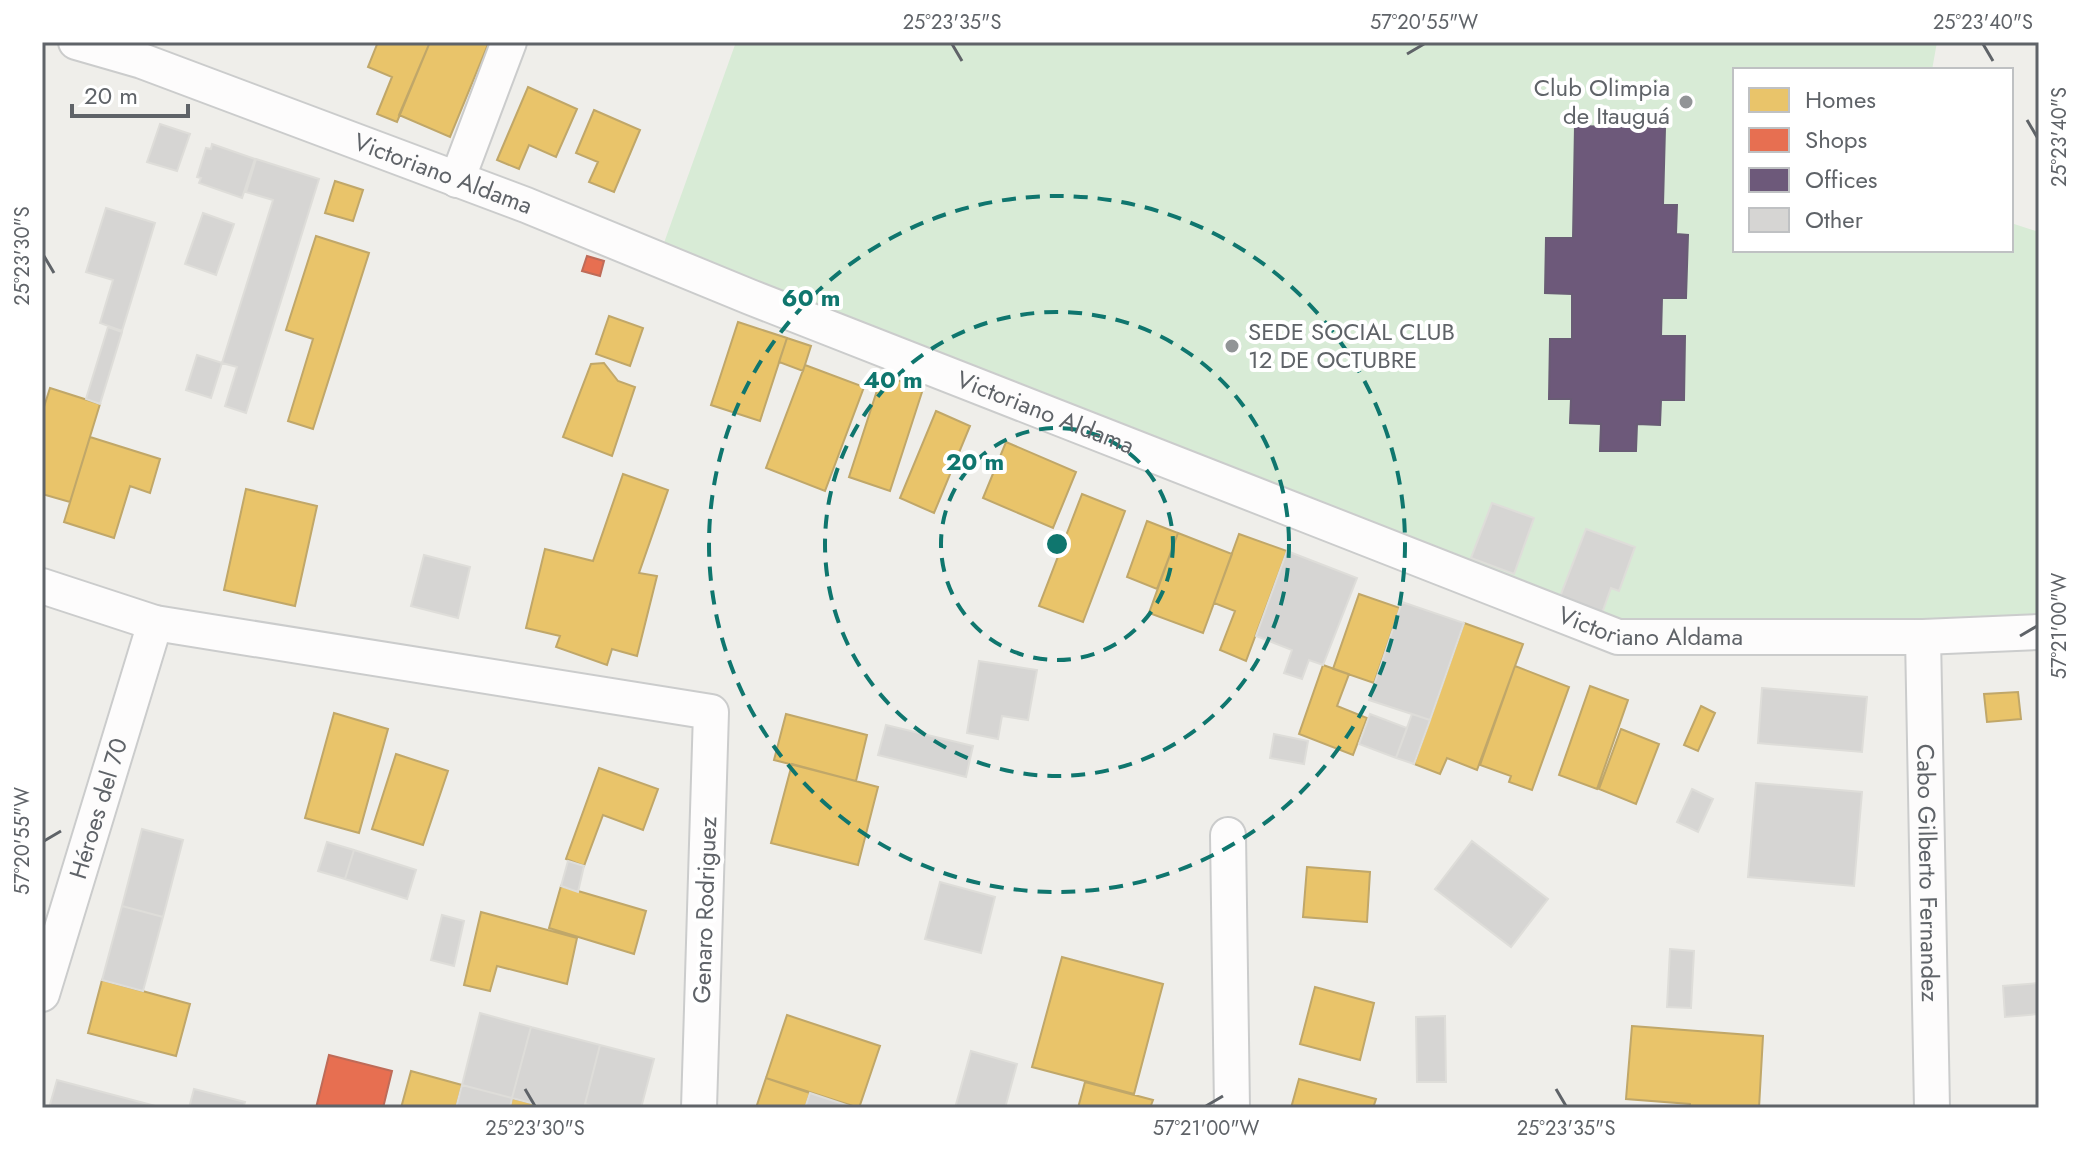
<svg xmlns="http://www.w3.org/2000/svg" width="2081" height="1150" viewBox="0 0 2081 1150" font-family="Jost,sans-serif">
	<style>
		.green { fill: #d8ebd6 }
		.homes { fill: #e9c46a; stroke: #c0a769; stroke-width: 2 }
		.shops { fill: #e76f51; stroke: #be6b58; stroke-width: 2 }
		.offices { fill: #6d597a; stroke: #695c75; stroke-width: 2 }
		.building { fill: #d6d5d3; stroke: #deddd9; stroke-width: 2 }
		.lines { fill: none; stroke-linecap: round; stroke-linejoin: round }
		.minor-casing { stroke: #cbcccc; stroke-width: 38 }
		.minor { stroke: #fdfcfc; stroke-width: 34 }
		.ticks { fill: none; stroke: #5f6368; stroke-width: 3 }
		.ring { fill: none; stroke: #0f766e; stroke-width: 4; stroke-dasharray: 14 10 }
		.poi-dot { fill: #919496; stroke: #fff; stroke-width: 3 }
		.labels { text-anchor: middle; stroke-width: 8; stroke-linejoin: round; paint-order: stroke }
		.poi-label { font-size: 24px; fill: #5f6368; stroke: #fff; text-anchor: end }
		.street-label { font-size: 24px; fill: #5f6368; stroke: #fff }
		.centre { fill: #0f766e; stroke: #fff; stroke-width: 4 }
		.ring-label { font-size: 24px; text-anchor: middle; font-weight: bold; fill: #0f766e; stroke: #fff; stroke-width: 8; stroke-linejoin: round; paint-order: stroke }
		.neatline { fill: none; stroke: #5f6368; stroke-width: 3 }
		.ticks-label { font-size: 20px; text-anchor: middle; fill: #5f6368 }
	</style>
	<rect width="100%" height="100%" fill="#efeeea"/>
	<path class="green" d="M736,42H1937L1932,70H1735V250H2011V223L2039,232V617L1603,626L660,254Z"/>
	<path class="homes" d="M378,42H430L397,122L377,114L392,77L368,67Z
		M430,42H489L450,137L399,115Z
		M528,87L577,109L556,157L529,145L519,169L497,160Z
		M594,110L640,130L614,192L589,182L598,162L576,153Z
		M335,181L363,190L353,221L325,213Z
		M316,236L369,253L313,429L288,421L313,339L286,330Z
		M609,316L643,328L630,366L596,354Z
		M738,322L787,338L760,421L711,405Z
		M787,338L811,346L803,371L779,362Z
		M604,363L618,381L635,387L612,456L563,437L591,364Z
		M805,365L864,387L825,491L766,468Z
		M882,375L923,389L890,491L849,477Z
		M50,388L100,404L70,502L42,494V413Z
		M936,411L970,426L934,513L900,498Z
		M90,437L160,459L150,493L130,486L114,538L64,522Z
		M1006,442L1076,472L1053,528L983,498Z
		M623,474L668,490L639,573L657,576L637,656L612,649L607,665L556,647L560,636L526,628L545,549L593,561Z
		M246,489L317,506L295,606L224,590Z
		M1082,494L1125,511L1083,622L1039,606Z
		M1147,521L1178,533L1157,589L1127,577Z
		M1178,533L1232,554L1203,633L1149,613Z
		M1239,534L1287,551L1246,661L1220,650L1235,611L1214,603Z
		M1359,594L1400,608L1374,683L1333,669Z
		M1464,623L1523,644L1477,770L1447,758L1440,774L1414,764Z
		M1323,665L1349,674L1337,706L1367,718L1353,755L1299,734Z
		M1515,666L1569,687L1532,790L1509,782L1511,776L1480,765Z
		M1590,686L1628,700L1597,789L1559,775Z
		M2018,692L2021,719L1987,722L1984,694Z
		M1701,706L1715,713L1698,751L1684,745Z
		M334,713L388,729L359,833L305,818Z
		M786,714L867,735L856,781L774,760Z
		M1621,729L1659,744L1636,804L1599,789Z
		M396,754L448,771L423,845L372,829Z
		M792,764L878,787L858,865L771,843Z
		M599,768L658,789L643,830L603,815L584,866L566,859Z
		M1307,867L1370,872L1367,922L1303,917Z
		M561,886L646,911L634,954L549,928Z
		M481,912L577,938L567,984L497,966L490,991L464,985Z
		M1062,957L1163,984L1134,1094L1032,1067Z
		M102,980L190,1004L176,1056L88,1033Z
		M1315,987L1374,1003L1360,1060L1300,1044Z
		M787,1015L880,1046L859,1108L766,1078Z
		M1632,1026L1763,1036L1759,1108H1690V1104L1626,1099Z
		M411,1071L462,1085L456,1108H401Z
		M766,1078L810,1093L805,1108H756Z
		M1299,1079L1376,1099L1373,1108H1291Z
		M1085,1082L1153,1100L1150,1108H1078Z
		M512,1098L550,1108H510Z"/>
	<path class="shops" d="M587,256L604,261L600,276L582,271Z
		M329,1055L392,1071L383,1108H316Z"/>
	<path class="offices" d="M1575,126L1665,128L1663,205H1677L1676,234L1688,235L1686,298H1662L1661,336H1685L1684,400H1661L1660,425L1637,424L1636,451H1600L1601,424L1570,423L1571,399H1549L1550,339H1572V294L1545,293L1546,238H1573Z"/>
	<path class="building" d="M160,124L190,134L177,171L147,162Z
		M212,144L255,159L242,198L199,183L201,178L197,177L206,148L211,149Z
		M256,159L319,179L246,413L225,406L237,367L222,363L273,200L246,192Z
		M106,208L155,223L122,331L100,323L113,280L86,272Z
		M203,213L234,224L216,275L185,264Z
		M108,327L122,332L100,404L86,399Z
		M197,355L222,363L211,398L186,390Z
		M1492,503L1534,518L1514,574L1471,558Z
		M1586,529L1635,547L1619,591L1611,588L1602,613L1560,597Z
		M1287,551L1357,578L1323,665L1309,660L1302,679L1284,673L1292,650L1256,636Z
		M424,555L470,567L458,618L411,606Z
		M1402,602L1464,623L1430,720L1369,700Z
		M979,661L1037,670L1028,720L1002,716L998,739L967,733Z
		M1762,688L1867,697L1862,752L1758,743Z
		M1370,714L1407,728L1396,758L1359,744Z
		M1412,714L1430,720L1414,764L1396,758Z
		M886,725L973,746L966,777L878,755Z
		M1274,734L1308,741L1304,764L1270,758Z
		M1756,783L1862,792L1854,886L1748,877Z
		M1692,789L1713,799L1698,832L1677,822Z
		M142,829L183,840L163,917L122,906Z
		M1472,841L1548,899L1511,947L1435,889Z
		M327,842L354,850L345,879L318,871Z
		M354,850L416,870L407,899L345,879Z
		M568,861L584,866L578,892L561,886Z
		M940,882L995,897L981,953L925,939Z
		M122,906L163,917L143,991L102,980Z
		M442,915L464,921L454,966L431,960Z
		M1670,949L1694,951L1691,1008L1667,1007Z
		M2039,983V1014L2005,1017L2003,986Z
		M480,1013L531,1027L512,1098L462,1085Z
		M1445,1016L1446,1082H1417L1416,1017Z
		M531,1027L600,1045L584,1108H550L512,1098Z
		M600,1045L654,1059L641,1108H601L585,1104Z
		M971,1051L1017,1064L1005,1108H955Z
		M57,1080L163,1108H49Z
		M462,1085L512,1098L510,1108H456Z
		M194,1089L245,1102L243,1108H189Z
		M810,1093L855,1108H805Z"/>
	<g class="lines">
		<defs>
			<g id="minor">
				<path id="s1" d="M76,42L142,61L526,205L750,297L1618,637H1923L2039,632"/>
				<path d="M457,180L509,42"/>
				<path d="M42,586L155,623L711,712L699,1108"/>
				<path id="s2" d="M1923,637L1932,1108"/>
				<path d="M1228,835L1232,1108"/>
				<path id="s3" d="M42,994L155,623"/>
			</g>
		</defs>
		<use href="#minor" class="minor-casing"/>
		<use href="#minor" class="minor"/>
	</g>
	<path class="ticks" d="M952,44L962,61M1983,44L1993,61M1407,54L1424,44M2027,120L2037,137M44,256L54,273M2020,636L2037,626M44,841L61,831M525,1089L535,1106M1556,1089L1566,1106M1206,1106L1223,1096"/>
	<g class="ring">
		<circle cx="1057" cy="544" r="116"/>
		<circle cx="1057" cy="544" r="232"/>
		<circle cx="1057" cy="544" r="348"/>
	</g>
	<g class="poi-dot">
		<circle cx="1686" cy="102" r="8"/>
		<circle cx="1232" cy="346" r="8"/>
	</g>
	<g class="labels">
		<g class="poi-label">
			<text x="1670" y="96">Club Olimpia<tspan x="1670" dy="28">de Itauguá</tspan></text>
			<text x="1248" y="340" text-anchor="start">SEDE SOCIAL CLUB<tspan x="1248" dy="28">12 DE OCTUBRE</tspan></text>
		</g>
		<g class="street-label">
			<text dy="8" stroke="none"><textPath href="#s1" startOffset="390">Victoriano Aldama</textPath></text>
			<text dy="8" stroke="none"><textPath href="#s1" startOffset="1038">Victoriano Aldama</textPath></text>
			<text dy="8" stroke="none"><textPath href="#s1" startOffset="1684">Victoriano Aldama</textPath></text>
			<text dy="8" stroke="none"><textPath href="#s3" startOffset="194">Héroes del 70</textPath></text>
			<text dy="8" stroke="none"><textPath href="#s2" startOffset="236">Cabo Gilberto Fernandez</textPath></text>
			<text transform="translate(705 910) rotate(-88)" y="8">Genaro Rodriguez</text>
		</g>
	</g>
	<circle cx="1057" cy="544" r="12" class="centre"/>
	<g class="ring-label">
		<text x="811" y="306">60 m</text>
		<text x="893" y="388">40 m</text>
		<text x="975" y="470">20 m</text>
	</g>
	<rect width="2081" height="1150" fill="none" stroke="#ffffff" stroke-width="88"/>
	<rect x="1733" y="68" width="280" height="184" fill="#ffffff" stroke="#bfc1c3" stroke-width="2"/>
	<rect x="1749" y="88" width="40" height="24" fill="#e9c46a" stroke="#bfc1c3" stroke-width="2"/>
	<text x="1805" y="108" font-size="24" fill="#5f6368">Homes</text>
	<rect x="1749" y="128" width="40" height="24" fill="#e76f51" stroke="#bfc1c3" stroke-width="2"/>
	<text x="1805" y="148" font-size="24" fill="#5f6368">Shops</text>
	<rect x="1749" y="168" width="40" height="24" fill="#6d597a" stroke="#bfc1c3" stroke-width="2"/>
	<text x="1805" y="188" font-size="24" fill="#5f6368">Offices</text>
	<rect x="1749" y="208" width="40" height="24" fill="#d6d5d3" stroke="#bfc1c3" stroke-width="2"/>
	<text x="1805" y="228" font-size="24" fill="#5f6368">Other</text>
	<path d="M72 104v12h116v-12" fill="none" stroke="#5f6368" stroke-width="4"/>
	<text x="84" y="104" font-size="24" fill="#5f6368" stroke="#ffffff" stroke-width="6" paint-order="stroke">20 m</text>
	<rect x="44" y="44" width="1993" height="1062" class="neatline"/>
	<g class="ticks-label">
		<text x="952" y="29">25°23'35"S</text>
		<text x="1424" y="29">57°20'55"W</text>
		<text x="1983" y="29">25°23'40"S</text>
		<text transform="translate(2059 137) rotate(-90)" y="7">25°23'40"S</text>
		<text transform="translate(22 256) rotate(-90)" y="7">25°23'30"S</text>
		<text transform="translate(2059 626) rotate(-90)" y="7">57°21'00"W</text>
		<text transform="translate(22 841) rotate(-90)" y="7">57°20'55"W</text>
		<text x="535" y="1135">25°23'30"S</text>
		<text x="1206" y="1135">57°21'00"W</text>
		<text x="1566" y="1135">25°23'35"S</text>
	</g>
</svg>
